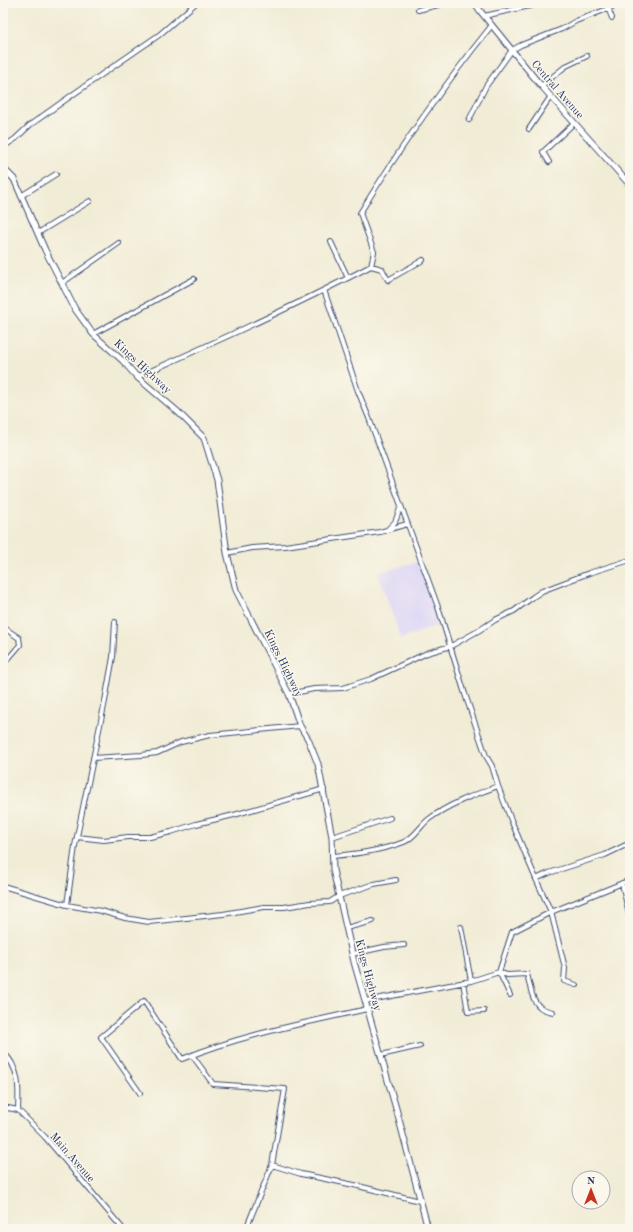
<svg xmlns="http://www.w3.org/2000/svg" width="633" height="1232" viewBox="0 0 633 1232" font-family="'Old Standard TT',serif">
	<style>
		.built { fill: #ddd5f6 }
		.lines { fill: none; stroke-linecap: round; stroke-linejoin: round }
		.minor-casing { stroke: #3b4b70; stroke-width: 6 }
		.tertiary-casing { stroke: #3b4b70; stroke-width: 7 }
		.minor { stroke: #fff; stroke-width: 4 }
		.tertiary { stroke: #fff; stroke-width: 5 }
		.labels { text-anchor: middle; stroke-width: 3; stroke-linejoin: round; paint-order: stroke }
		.street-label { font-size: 11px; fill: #1b2f5e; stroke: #fbf7ec }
	</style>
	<rect width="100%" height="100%" fill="#fbf7ec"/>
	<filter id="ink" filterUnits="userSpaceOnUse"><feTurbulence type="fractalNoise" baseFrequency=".025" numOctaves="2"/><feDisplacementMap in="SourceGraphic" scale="8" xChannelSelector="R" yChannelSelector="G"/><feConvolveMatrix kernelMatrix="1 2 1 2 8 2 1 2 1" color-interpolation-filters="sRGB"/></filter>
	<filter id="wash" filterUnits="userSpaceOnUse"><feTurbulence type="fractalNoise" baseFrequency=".012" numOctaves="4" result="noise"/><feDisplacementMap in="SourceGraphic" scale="16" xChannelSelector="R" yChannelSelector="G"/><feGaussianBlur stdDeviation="0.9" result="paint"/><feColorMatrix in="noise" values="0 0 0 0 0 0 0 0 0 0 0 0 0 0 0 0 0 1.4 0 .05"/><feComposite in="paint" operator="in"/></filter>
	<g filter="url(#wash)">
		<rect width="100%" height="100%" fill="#f1ecd5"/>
		<path class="built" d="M420,561L438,625L401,639L378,573Z"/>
	</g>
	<g filter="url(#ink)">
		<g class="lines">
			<defs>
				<path id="minor" d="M606,3L612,18
					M418,10L446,3
					M484,16L539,4
					M541,86L566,66L587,56
					M469,120L486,86L512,50L521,45L562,29L576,21L623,3
					M529,129L551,96
					M3,147L15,139L30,125L75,93L159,35L196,3
					M549,162L543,152L574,123
					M21,196L56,174
					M38,233L90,201
					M331,242L348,278
					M371,266L382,269L388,280L423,260
					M62,283L119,243
					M324,290L358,391L369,418L438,607L465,694L486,756L492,766L498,786L511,820L536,879L551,912L565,968L564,981L576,985
					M93,334L194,279
					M137,377C216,342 295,306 371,266L374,252L360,213C400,148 444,85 492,25
					M388,529L395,522L401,506
					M227,553L252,548L285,546L380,532L407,524
					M3,627L19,638L20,645L8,659
					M289,694L314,689L343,688L371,679L427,653L451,646L478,631L495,620L514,611L533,597L542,591L589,573L630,560
					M93,758L142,755L157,753L181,742L210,735L300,726
					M77,837L104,840L128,837H150L171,832L196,824L234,815L324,789
					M332,837L390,818
					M333,856C357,854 381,851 404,842C415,837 420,826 429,819C449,804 474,795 498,786
					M536,879L549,873L605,855L630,843
					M622,883L630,919
					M3,886L67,905L101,911L125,918L149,922L223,914L264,907H284L310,903L330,902L339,896L374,884L396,880
					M67,905L75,846L105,701L113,657L115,622
					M461,927L471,981
					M346,928L373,921
					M352,954L384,947L404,945
					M499,972L507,975L527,974C530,984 531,1000 540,1007C543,1010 549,1011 553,1012
					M499,972L510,995
					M463,982L468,1012L484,1011
					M365,1001L471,981L499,972L512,932L551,912L630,880
					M3,1052C20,1068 19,1088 18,1110
					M192,1055L213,1084L285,1089L272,1165L246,1229
					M381,1055L420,1046
					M140,1093L101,1037L144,1001L182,1059C241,1035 305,1023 367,1009
					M3,1111L8,1108L18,1110L45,1137L123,1229
					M272,1165L301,1174L354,1185L420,1201"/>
				<path id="tertiary" d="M475,3L481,12L537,81L630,185
					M3,168L14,179L45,250L75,309L93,334L123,361L137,377L178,412L204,438L217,480L227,553L236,590L289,694L300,726L308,739L318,764L332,837L333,870L354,962L397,1112L428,1229"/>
			</defs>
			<use href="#minor" class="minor-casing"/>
			<use href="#tertiary" class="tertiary-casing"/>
			<use href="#minor" class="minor"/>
			<use href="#tertiary" class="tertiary"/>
		</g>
	</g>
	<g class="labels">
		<g class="street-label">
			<text transform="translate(558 89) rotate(49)" y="4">Central Avenue</text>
			<text transform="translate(143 366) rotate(43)" y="4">Kings Highway</text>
			<text transform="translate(284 663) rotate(64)" y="4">Kings Highway</text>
			<text transform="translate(369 975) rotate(75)" y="4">Kings Highway</text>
			<text transform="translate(73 1157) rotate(49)" y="4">Main Avenue</text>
		</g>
	</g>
	<rect width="633" height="1232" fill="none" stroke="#fbf7ec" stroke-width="16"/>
	<g transform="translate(591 1190)"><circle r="19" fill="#fbf7ec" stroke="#a1a7b3"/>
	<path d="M0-3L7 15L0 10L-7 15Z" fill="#c8321e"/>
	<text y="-6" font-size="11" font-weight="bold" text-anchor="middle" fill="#1b2f5e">N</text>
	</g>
</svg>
